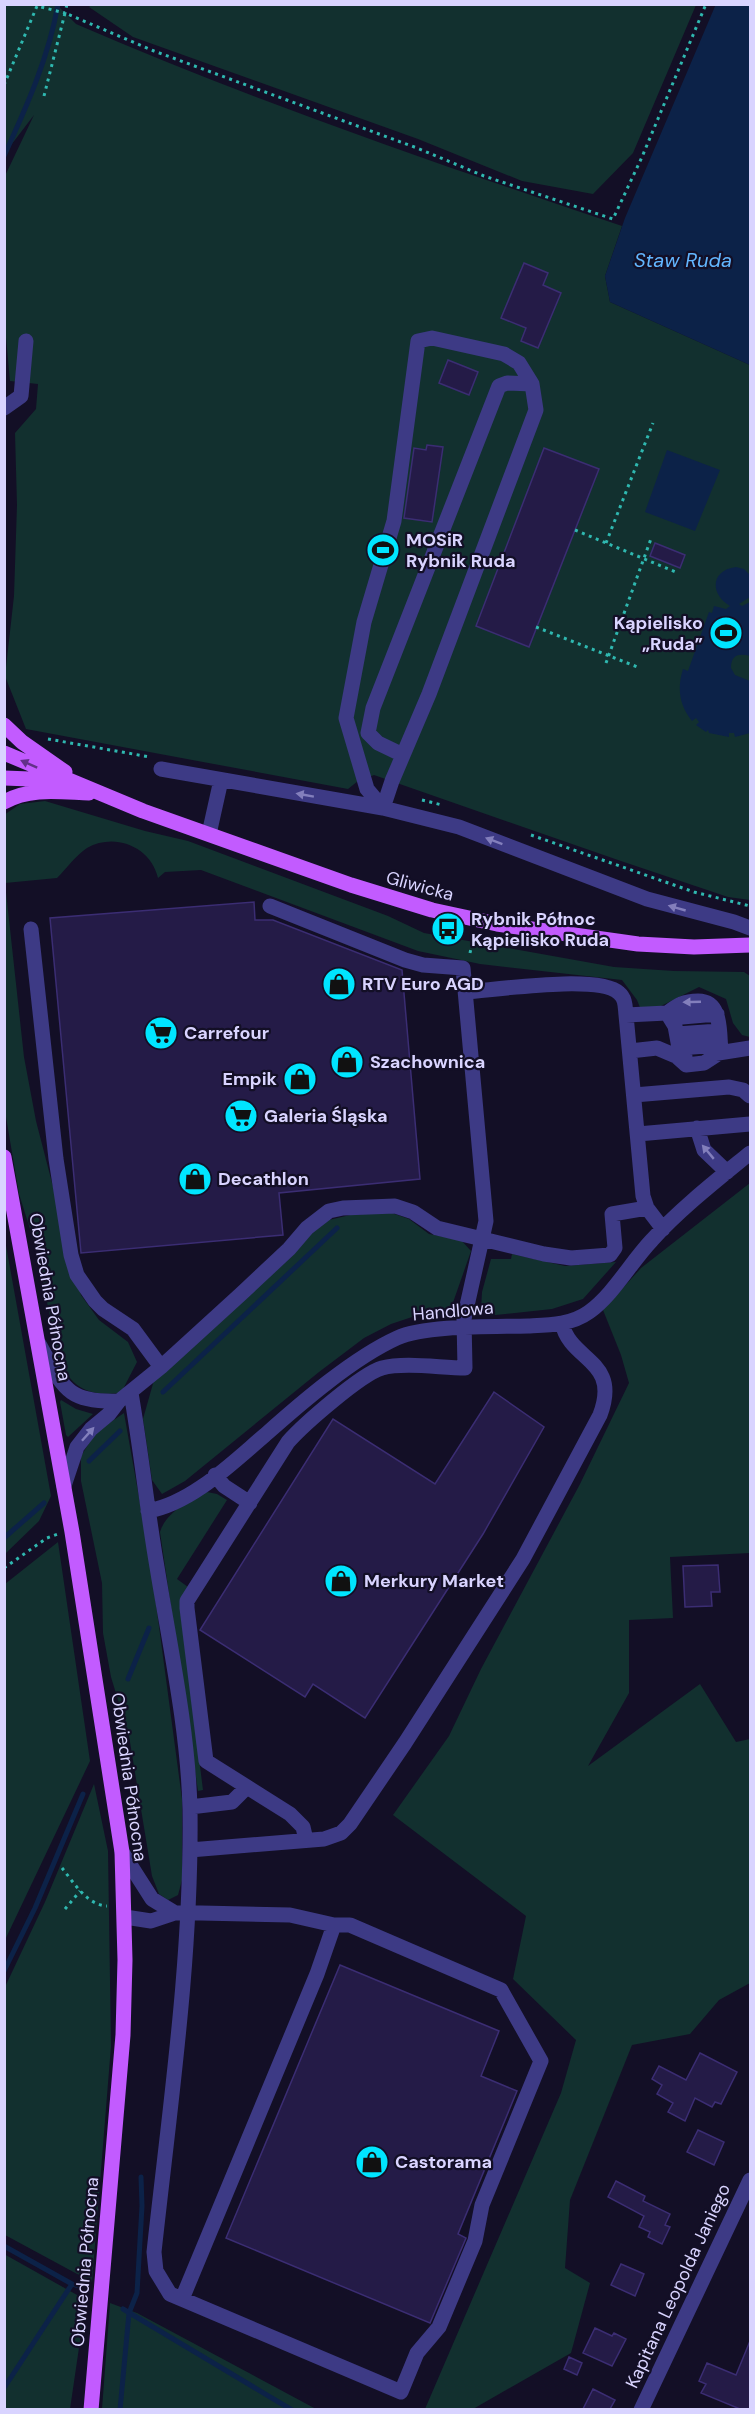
<svg xmlns="http://www.w3.org/2000/svg" width="755" height="2414" viewBox="0 0 755 2414" font-family="'DM Sans',sans-serif">
	<style>
		.green { fill: #12302f }
		.water { fill: #0c2248 }
		.lines { fill: none; stroke-linecap: round; stroke-linejoin: round }
		.stream { stroke: #0c2248; stroke-width: 5 }
		.building { fill: #241b47; stroke: #3b2d73; stroke-width: 1.5 }
		.path { stroke: #2fb8b0; stroke-width: 3; stroke-dasharray: 3 4.5; stroke-linecap: butt }
		.minor { stroke: #3d3a85; stroke-width: 15 }
		.major { stroke: #c25bff; stroke-width: 15 }
		.oneway { fill: #623188 }
		.oneway2 { fill: #837fbc }
		.labels { text-anchor: middle; stroke-width: 4.5; stroke-linejoin: round; paint-order: stroke }
		.poi-label { font-size: 18px; font-weight: bold; fill: #d9d4ff; stroke: #130f26; text-anchor: start }
		.street-label { font-size: 18px; fill: #d9d4ff; stroke: #130f26 }
		.water-label { font-size: 20px; font-style: italic; fill: #62b6ff; stroke: #130f26 }
	</style>
	<rect width="100%" height="100%" fill="#130f26"/>
	<path class="green" d="M92,4H696V5L633,153L593,194L522,181L418,139L133,37L89,7Z
		M5,5H57L76,24C254,101 438,164 622,226L605,276L610,302L750,365V900L728,897L618,860L374,775L358,781L348,789L26,729L5,676L14,596L17,505L15,433L36,409L38,384L10,381L4,316V178L34,115L5,153Z
		M45,801L145,831L188,841L388,916L424,933L614,967L674,971L744,972L750,976V1037L742,1035L733,1023L726,999L699,987L643,1015L637,1000L622,980L480,964L418,951L201,870L165,872L158,878C151,847 115,832 87,848C76,855 66,869 57,878L5,883L24,1057L36,1121L81,1295L99,1320L128,1342L137,1362L121,1393C89,1396 74,1390 59,1361L36,1248L19,1194L5,1111L4,815L20,804Z
		M750,1183V1553L670,1557L673,1618L629,1620V1693L588,1766L700,1684L736,1742L750,1739V1983L719,2000L690,2034L632,2045L570,2200L565,2268L590,2283L571,2353L473,2409H425L561,2093L576,2040L513,1979L526,1916L393,1815L449,1736L481,1669L580,1484L629,1383L621,1355L603,1310L641,1268Z
		M389,1212L409,1219L429,1234L461,1240L471,1251L449,1314L418,1315L391,1324L364,1338L319,1372L185,1481L162,1494L152,1480L143,1419L154,1380L290,1258L311,1234L329,1220L350,1215Z
		M5,1240L51,1496L39,1521L5,1554Z
		M512,1254L565,1266L616,1262L583,1299L552,1309L486,1316L481,1310L482,1292L491,1259H511Z
		M61,1400L76,1409L93,1414L68,1437L66,1435L60,1402Z
		M124,1413L150,1559L182,1799V1880L178,1895L168,1900L159,1894L152,1876L129,1736L111,1677L103,1633L102,1583L81,1481V1456L96,1432Z
		M207,1492L217,1494L227,1500L177,1579L188,1587L180,1607L203,1790L198,1791L160,1532C166,1512 189,1501 207,1492Z
		M58,1542L90,1761L5,1940V1584Z
		M94,1784L108,1851L111,2046L92,2282L5,2235V1987L45,1902Z
		M4,2254L86,2300L70,2409H5Z
		M110,2303L137,2313L316,2409H102Z"/>
	<path class="water" d="M716,4L750,5V365L610,302L605,276L625,218Z
		M667,450L720,470L695,531L645,512Z
		M736,567L744,569L750,575V597L739,604L742,606L750,602V656C741,654 731,653 731,668L735,675L750,681V733L735,737L734,733H729V737L709,733L708,730L706,732L696,725L699,722L696,718L692,721C679,705 677,688 683,669L688,671L709,612L712,613L714,606L726,609L730,606C710,595 710,570 736,567Z"/>
	<g class="lines">
		<path class="stream" d="M4,156C26,108 49,57 58,4
			M163,1392L337,1228
			M89,1461L120,1431
			M4,1538L44,1503
			M128,1679L149,1628
			M4,1971L35,1908L83,1794
			M4,2246L72,2284
			M123,2309L292,2410
			M4,2388L72,2284L78,2286
			M120,2410L129,2313L137,2293L142,2206L141,2177"/>
	</g>
	<path class="building" d="M524,263L548,273L543,285L561,293L538,348L521,341L526,328L501,318Z
		M448,360L478,372L469,395L439,383Z
		M427,445L443,447L432,522L404,518L414,448L426,450Z
		M544,448L599,469L529,647L476,626Z
		M655,543L685,555L680,568L650,556Z
		M254,902L255,920H273L402,970L420,1179L279,1193L283,1235L81,1253L50,918Z
		M494,1392L544,1427L483,1534L365,1718L313,1684L305,1697L200,1630L333,1419L435,1484Z
		M718,1565L720,1592H711L712,1606L685,1607L683,1566Z
		M340,1965L499,2031L481,2076L517,2091L458,2234L466,2238L430,2323L226,2238Z
		M700,2053L737,2072L721,2104L715,2102L712,2107L695,2098L685,2121L668,2112L673,2103L657,2094L662,2085L652,2079L659,2066L686,2080Z
		M698,2130L724,2142L714,2165L687,2152Z
		M616,2181L645,2196L643,2201L670,2214L665,2225L670,2227L662,2244L648,2237L650,2232L639,2227L644,2216L608,2197Z
		M621,2264L644,2274L635,2296L611,2285Z
		M595,2328L612,2336L614,2333L626,2339L612,2366L583,2353Z
		M750,2341V2409H740L701,2393L706,2384L699,2381L707,2363L736,2375Z
		M569,2357L582,2363L577,2375L564,2369Z
		M593,2389L615,2400L610,2409H583Z"/>
	<g class="lines">
		<path class="path" d="M4,85L37,6L65,13L67,4
			M44,96L65,13L154,51L417,148L484,176L613,219L642,157L706,4
			M575,530L678,573
			M606,543L653,423
			M536,627L640,668
			M606,663L652,536
			M48,739L150,757
			M422,800L442,805
			M531,835L694,892L750,906
			M470,953L472,944
			M4,1568L47,1538L58,1534
			M62,1868C74,1883 87,1905 107,1906
			M65,1909L80,1891"/>
		<path class="minor" d="M4,408L21,396L26,341
			M403,755L378,743L368,733L373,708L499,386L507,383L532,384L536,410L429,694L392,781L383,808L367,789L346,718L364,622L394,521L418,341L432,338L504,354L519,363L532,384
			M161,769L383,808L459,827L647,899L734,922L750,928
			M209,834L221,780
			M270,906L405,960L423,965L463,968L486,1221L464,1319L465,1368C441,1368 405,1362 382,1368C361,1374 303,1425 288,1442L187,1601V1608L206,1761L290,1814L303,1827L306,1840
			M31,929L56,1159L71,1255L77,1275L95,1301L103,1309L133,1329L161,1367
			M466,992C495,990 599,974 619,993C626,999 625,1007 626,1015L643,1196L647,1208L663,1229
			M626,1015L667,1013L682,1017L717,1014
			M677,1034L719,1031
			M630,1051L657,1048L676,1056H685
			M712,1054L750,1048
			M676,1056L686,1065L704,1063L721,1052C719,1034 723,1001 698,1001C684,1001 678,1005 667,1013L675,1026L679,1048L720,1045
			M634,1095L729,1087L743,1090L750,1096
			M697,1128L704,1150L727,1172
			M638,1134L750,1124
			M39,1344C63,1386 65,1403 119,1401
			M215,1475L224,1486L250,1503
			M64,1486L77,1447L91,1429L109,1414L119,1401L161,1367L241,1294L289,1249L307,1228L329,1211L343,1208L395,1206L413,1212L437,1228L544,1254L571,1258L610,1255L615,1248L612,1214L647,1208
			M148,1511C192,1503 232,1463 265,1435C301,1403 353,1358 397,1338C426,1325 493,1327 528,1326C548,1325 571,1325 589,1312C613,1295 631,1262 652,1240C680,1209 717,1180 750,1153
			M190,1807L232,1802L247,1787
			M190,1850L324,1839L341,1833L350,1824L405,1743L523,1559L600,1415C621,1359 570,1362 562,1323
			M122,1852L152,1899L175,1913
			M125,1917L151,1921L175,1913H201L290,1915L334,1925H350L501,1990L541,2061L482,2205L475,2241L439,2327L417,2353L401,2392L170,2294L156,2271L154,2252C170,2105 192,1957 190,1809C188,1729 170,1647 157,1567C147,1509 141,1450 131,1393
			M182,2299L317,1974L334,1925
			M641,2410L750,2180"/>
		<path class="major" d="M4,725L22,742L65,772
			M4,753L143,811L351,885L432,910L497,924L638,944L694,947L750,945
			M4,778L30,779L58,785
			M4,802C30,787 61,792 89,793
			M4,1157L72,1532L122,1852L125,1960L123,2035L91,2410"/>
	</g>
	<defs><path id="oneway-solid" d="M-6-.8H1V-3.2L6.5 0L1 3.2V.8H-6Z" transform="scale(1.5)"/></defs>
	<use class="oneway" href="#oneway-solid" transform="translate(29 764) rotate(-156)"/>
	<g class="oneway2">
		<use href="#oneway-solid" transform="translate(305 795) rotate(-170)"/>
		<use href="#oneway-solid" transform="translate(494 841) rotate(-159)"/>
		<use href="#oneway-solid" transform="translate(677 908) rotate(-164)"/>
		<use href="#oneway-solid" transform="translate(692 1002) rotate(178)"/>
		<use href="#oneway-solid" transform="translate(708 1152) rotate(-130)"/>
		<use href="#oneway-solid" transform="translate(88 1434) rotate(-48)"/>
	</g>
	<defs>
		<symbol id="stadium-disc" viewBox="-11 -11 22 22"><circle r="9.5" fill="#00e5ff" stroke="#130f26"/><path d="M0-5a6.5 5 0 1 0 0 10a6.5 5 0 1 0 0-10ZM-3.5-1.8h7v3.6h-7Z" fill="#111"/></symbol>
		<symbol id="bus-disc" viewBox="-11 -11 22 22"><circle r="9.5" fill="#00e5ff" stroke="#130f26"/><path d="M-5-6H5V4H4V6H2V4H-2V6H-4V4H-5ZM-3.5-4V0h7V-4ZM-3.5 1.2v1.5H-2V1.2ZM2 1.2v1.5H3.5V1.2Z" fill="#111"/></symbol>
		<symbol id="shop-disc" viewBox="-11 -11 22 22"><circle r="9.5" fill="#00e5ff" stroke="#130f26"/><path d="M-5-2.5h2.3a2.7 3.5 0 0 1 5.4 0H5L5.5 6h-11ZM-1.5-2.5h3a1.5 2.3 0 0 0-3 0Z" fill="#111"/></symbol>
		<symbol id="supermarket-disc" viewBox="-11 -11 22 22"><circle r="9.5" fill="#00e5ff" stroke="#130f26"/><path d="M-6-5.5h2.5l.6 2H6L4.5 2H-2.5L-4.4-4H-6ZM-1.5 3.2a1.3 1.3 0 1 0 .1 0ZM3 3.2a1.3 1.3 0 1 0 .1 0Z" fill="#111"/></symbol>
	</defs>
	<g fill-rule="evenodd">
		<use href="#stadium-disc" x="364" y="531" width="38" height="38"/>
		<use href="#stadium-disc" x="707" y="614" width="38" height="38"/>
		<use href="#bus-disc" x="429" y="910" width="38" height="38"/>
		<use href="#shop-disc" x="320" y="965" width="38" height="38"/>
		<use href="#supermarket-disc" x="142" y="1014" width="38" height="38"/>
		<use href="#shop-disc" x="328" y="1043" width="38" height="38"/>
		<use href="#shop-disc" x="281" y="1060" width="38" height="38"/>
		<use href="#supermarket-disc" x="222" y="1097" width="38" height="38"/>
		<use href="#shop-disc" x="176" y="1160" width="38" height="38"/>
		<use href="#shop-disc" x="322" y="1562" width="38" height="38"/>
		<use href="#shop-disc" x="353" y="2143" width="38" height="38"/>
	</g>
	<g class="labels">
		<g class="poi-label">
			<text x="406" y="546">MOSiR<tspan x="406" dy="21">Rybnik Ruda</tspan></text>
			<text x="703" y="629" text-anchor="end">Kąpielisko<tspan x="703" dy="21">„Ruda”</tspan></text>
			<text x="471" y="925">Rybnik Północ<tspan x="471" dy="21">Kąpielisko Ruda</tspan></text>
			<text x="362" y="990">RTV Euro AGD</text>
			<text x="184" y="1039">Carrefour</text>
			<text x="370" y="1068">Szachownica</text>
			<text x="277" y="1085" text-anchor="end">Empik</text>
			<text x="264" y="1122">Galeria Śląska</text>
			<text x="218" y="1185">Decathlon</text>
			<text x="364" y="1587">Merkury Market</text>
			<text x="395" y="2168">Castorama</text>
		</g>
		<g class="street-label">
			<text transform="translate(420 886) rotate(15)" y="6">Gliwicka</text>
			<text transform="translate(50 1297) rotate(80)" y="6">Obwiednia Północna</text>
			<text transform="translate(453 1311) rotate(-5)" y="6">Handlowa</text>
			<text transform="translate(129 1777) rotate(82)" y="6">Obwiednia Północna</text>
			<text transform="translate(85 2262) rotate(-85)" y="6">Obwiednia Północna</text>
			<text transform="translate(678 2286) rotate(-65)" y="6">Kapitana Leopolda Janiego</text>
		</g>
		<g class="water-label">
			<text x="683" y="267">Staw Ruda</text>
		</g>
	</g>
	<rect width="755" height="2414" fill="none" stroke="#d9d4ff" stroke-width="12"/>
</svg>
